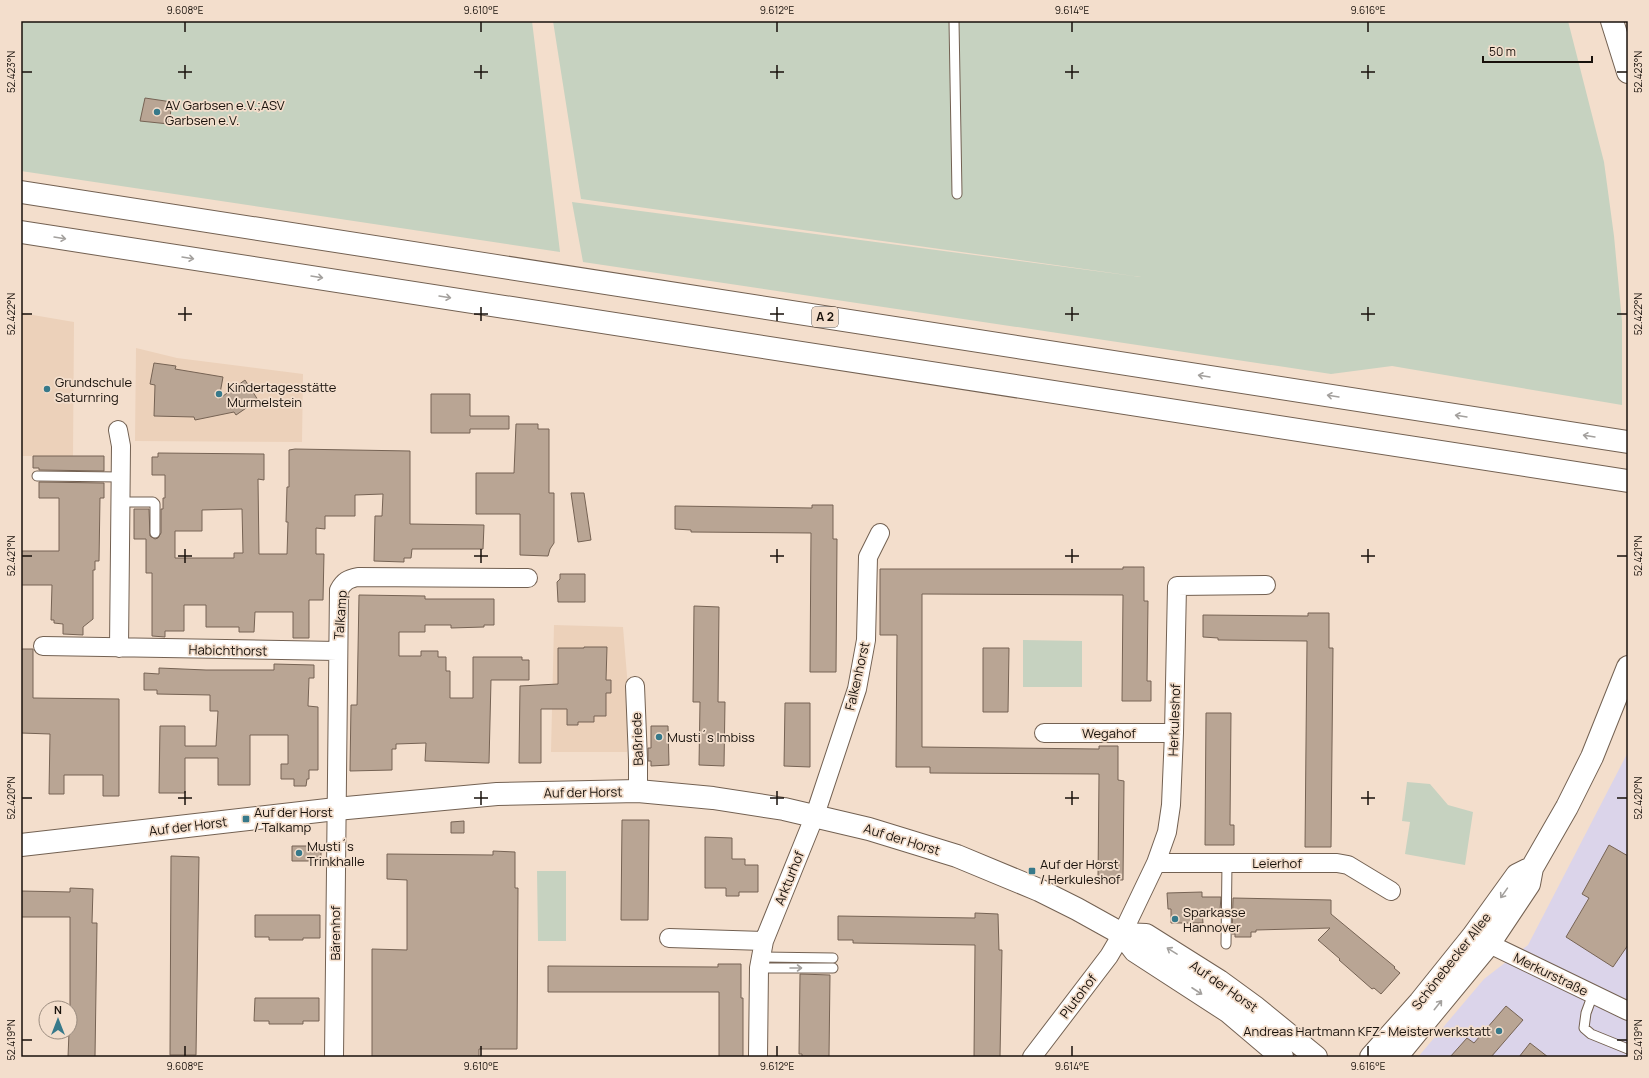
<svg xmlns="http://www.w3.org/2000/svg" width="1649" height="1078" viewBox="0 0 1649 1078" font-family="Manrope,sans-serif">
	<style>
		.built { fill: #ecd1ba }
		.industrial { fill: #dbd4ea }
		.green { fill: #c6d2c0 }
		.building { fill: #b9a594; stroke: #766354; fill-rule: evenodd }
		.lines { fill: none; stroke-linecap: round; stroke-linejoin: round }
		.service-casing { stroke: #736152; stroke-width: 11 }
		.minor-casing { stroke: #736152; stroke-width: 20 }
		.tertiary-casing { stroke: #736152; stroke-width: 24 }
		.motorway-casing { stroke: #736152; stroke-width: 24 }
		.service { stroke: #fff; stroke-width: 9 }
		.minor { stroke: #fff; stroke-width: 18 }
		.tertiary { stroke: #fff; stroke-width: 22 }
		.motorway { stroke: #fff; stroke-width: 22 }
		.oneway { stroke: #a3a09d }
		.ticks { fill: none; stroke: #18110b; stroke-width: 1.5 }
		.poi-dot { fill: #37798a; stroke: #f3decc; stroke-width: 1.5 }
		.labels { text-anchor: middle; stroke-width: 3.5; stroke-linejoin: round; paint-order: stroke }
		.shield { fill: #f3decc; stroke: #5a4e45; stroke-width: 1 }
		.shield-label { font-size: 12px; font-weight: bold; fill: #18110b }
		.poi-label { font-size: 13px; fill: #18110b; stroke: #f3decc; text-anchor: start }
		.street-label { font-size: 13px; fill: #18110b; stroke: #f3decc }
		.neatline { fill: none; stroke: #18110b; stroke-width: 1.5 }
		.ticks-label { font-size: 10px; text-anchor: middle; fill: #18110b }
	</style>
	<rect width="100%" height="100%" fill="#f3decc"/>
	<path class="built" d="M21,313L74,322L73,456H21Z
		M136,348L177,358L303,374L302,442L135,441Z
		M554,625L623,627L628,688L627,752H551Z"/>
	<path class="industrial" d="M1628,752V1057H1418L1484,979L1528,945Z"/>
	<path class="green" d="M21,21H532L560,252L21,171Z
		M553,21H1568L1604,162L1614,236L1622,321V405L1392,366L1331,374L583,262L572,202L1141,277L581,199Z
		M1023,640L1082,641V687H1023Z
		M1407,782L1430,784L1448,805L1473,812L1465,865L1405,854L1410,822L1402,821Z
		M566,871V941H538L537,871Z"/>
	<path class="building" d="M145,98L172,102L169,124L140,121Z
		M154,363L176,366L175,369L223,377L219,399L245,380L258,400L236,415L234,412L195,420L194,417L154,416L155,385L150,384Z
		M431,394H470V416H509V429H470V433H431Z
		M516,424H538V429H549V493H554V543L550,549L548,556L520,555V514H476V473H514Z
		M295,449L410,451V524L484,525L483,549H412L411,558H404V562L374,561L375,516H382L383,494L355,495V516H325V529L316,528V554H324L323,600H309V638H293V612H255L254,632H239V627H206V605H184V631H165V637L152,636V573H146V539H134V509H149L150,536L155,539L158,538L161,533V509H163V498H165V475H152V457H158V453L264,454V480L258,479L259,554H287L288,522H286L287,487H289V450ZM242,509L243,553H234V558H175V531H202V510Z
		M33,456H104V471L39,470V468H33Z
		M39,482L104,483V498H100L99,561H95V570H93V619L83,627V635L63,634V624L54,623V620H51L52,585H21V551H59V498H39Z
		M571,493H584L591,540L578,542Z
		M812,505H833V539H837L836,672H810L811,533L691,532V530L675,529V506L812,508Z
		M1123,567H1144V601H1148L1147,681H1151V701H1122L1123,595L922,594V747L1099,749V746H1118V780L1124,781L1123,880H1098L1099,774L930,773V767H896L897,635H880V569H1123Z
		M560,574H585V602H558L557,582L560,579Z
		M359,595L425,596V599H494V625H484V627L451,628V625H425V632H399V656H421V651H438V657H446V671H450V698H473V657H522V660H529V680H491L489,763L425,761L426,743L396,744V749H392V770L350,771L351,705H357Z
		M694,606L719,607L718,702H725L724,766L699,765L700,702H693Z
		M1308,613H1329V648H1333L1331,847H1305L1307,641L1218,640V638L1203,637V615L1308,616Z
		M584,647H607L606,680H611V693H606V716H594V722H578V725H567V709H541V763H519L520,686L558,684V648H584Z
		M983,648H1009L1008,712H983Z
		M21,649H33V698L119,699V796H103V775H64V794H49L50,734L21,733Z
		M274,664L314,665V678H309L308,706L318,707V770H309V779H307L306,786H294V779H281V764H288V735H250V785H218V758H185V793H159L160,726H185V746H216L218,711H210V695L157,694V690H144V673L159,674V668L206,670H274Z
		M785,703H810V767L784,766Z
		M1206,713H1231L1230,825H1234V845H1205Z
		M651,726H668L669,765L651,766V761H648V748H651Z
		M622,820H649L648,920H621Z
		M464,821V833H451V822Z
		M705,837L732,838V859H745V865H758V892H739V896H726V888H705Z
		M1609,845L1628,856V945L1613,967L1566,937L1589,898L1582,894Z
		M292,846H321V861H292Z
		M493,851L515,852V888H518L517,1049H479V1057H372V949L407,950V880L387,879V854L493,855Z
		M171,856L199,857L196,1055H170Z
		M70,888L93,889L92,923H97L95,1057H68L69,1032H70V917H21V891L70,892Z
		M1202,892V897H1221L1220,910H1202L1203,923H1171V909H1168L1167,893Z
		M1233,898L1331,900V914L1395,967L1394,968L1400,973L1381,994L1374,988L1372,989L1339,960L1340,959L1318,940L1330,928L1256,930V932H1251V937H1235V934H1232Z
		M975,913L998,914L999,950H1002L1000,1057H974L975,945L853,943V940H838V916L975,918Z
		M255,915H320V938H303V940H269V937H255Z
		M718,964H741V998H743V1057H719V992H548V966L718,967Z
		M800,974L830,975L829,1057H802V1054H799Z
		M255,998H319V1021H303V1024H269V1021H254Z
		M1506,1006L1523,1020L1491,1057H1450L1467,1038L1474,1043Z
		M1530,1043L1548,1057H1519Z"/>
	<g class="lines">
		<defs>
			<path id="service" d="M954,21L957,194
				M37,476L120,477
				M120,502H153L155,504V533
				M1226,944L1227,863
				M761,957L833,958
				M759,968H833
				M1593,994L1586,1013L1584,1028L1591,1034L1628,1049"/>
			<path id="minor" d="M118,430L121,446L119,648
				M43,646L337,651
				M635,686L638,760V791
				M1044,733H1174
				M1156,863H1337L1348,865L1391,891
				M669,938L764,941
				M1477,938L1628,1011
				M334,1057L339,590C344,581 348,579 358,577L528,578
				M758,1057L759,968L764,941L815,815L857,689L866,640L868,557L880,533
				M1032,1057L1109,956L1122,934L1156,863L1167,832L1171,805L1174,733L1177,586L1266,585"/>
			<path id="tertiary" d="M1612,21L1628,72
				M21,845L336,809L497,794L638,791L713,798L784,809L869,829L957,856L1039,890L1077,909L1122,934L1135,951L1229,1012L1282,1057
				M1122,934L1146,935L1219,981L1256,1008L1316,1057
				M1371,1057L1420,1002L1473,936L1517,875L1527,870
				M1396,1057L1489,944L1529,884L1532,868L1567,807L1592,757L1628,667"/>
			<path id="motorway" d="M21,192L1628,442
				M21,232L1628,481"/>
		</defs>
		<use href="#service" class="service-casing"/>
		<use href="#minor" class="minor-casing"/>
		<use href="#tertiary" class="tertiary-casing"/>
		<use href="#motorway" class="motorway-casing"/>
		<use href="#service" class="service"/>
		<use href="#minor" class="minor"/>
		<use href="#tertiary" class="tertiary"/>
		<use href="#motorway" class="motorway"/>
	</g>
	<defs><path id="oneway-shaft" d="M-6 0H5M1.5-3L5.5 0L1.5 3" fill="none" stroke-width="1.6" stroke-linecap="round" stroke-linejoin="round"/></defs>
	<g class="oneway">
		<use href="#oneway-shaft" transform="translate(60 238) rotate(9)"/>
		<use href="#oneway-shaft" transform="translate(188 258) rotate(9)"/>
		<use href="#oneway-shaft" transform="translate(317 277) rotate(9)"/>
		<use href="#oneway-shaft" transform="translate(445 297) rotate(9)"/>
		<use href="#oneway-shaft" transform="translate(1204 376) rotate(-171)"/>
		<use href="#oneway-shaft" transform="translate(1333 396) rotate(-171)"/>
		<use href="#oneway-shaft" transform="translate(1461 416) rotate(-171)"/>
		<use href="#oneway-shaft" transform="translate(1589 436) rotate(-171)"/>
		<use href="#oneway-shaft" transform="translate(1504 893) rotate(125)"/>
		<use href="#oneway-shaft" transform="translate(1172 951) rotate(-148)"/>
		<use href="#oneway-shaft" transform="translate(796 968)"/>
		<use href="#oneway-shaft" transform="translate(1197 991) rotate(33)"/>
		<use href="#oneway-shaft" transform="translate(1438 1005) rotate(-51)"/>
	</g>
	<path class="ticks" d="M185,22V32M481,22V32M777,22V32M1072,22V32M1368,22V32M185,65V79M481,65V79M777,65V79M1072,65V79M1368,65V79M22,72H32M178,72H192M474,72H488M770,72H784M1065,72H1079M1361,72H1375M1617,72H1627M185,307V321M481,307V321M777,307V321M1072,307V321M1368,307V321M22,314H32M178,314H192M474,314H488M770,314H784M1065,314H1079M1361,314H1375M1617,314H1627M185,549V563M481,549V563M777,549V563M1072,549V563M1368,549V563M22,556H32M178,556H192M474,556H488M770,556H784M1065,556H1079M1361,556H1375M1617,556H1627M185,791V805M481,791V805M777,791V805M1072,791V805M1368,791V805M22,798H32M178,798H192M474,798H488M770,798H784M1065,798H1079M1361,798H1375M1617,798H1627M22,1040H32M1617,1040H1627M185,1046V1056M481,1046V1056M777,1046V1056M1072,1046V1056M1368,1046V1056"/>
	<g class="poi-dot">
		<circle cx="157" cy="112" r="4"/>
		<circle cx="47" cy="389" r="4"/>
		<circle cx="219" cy="394" r="4"/>
		<circle cx="659" cy="737" r="4"/>
		<rect x="242" y="815" width="8" height="8" rx="2"/>
		<circle cx="299" cy="853" r="4"/>
		<rect x="1028" y="867" width="8" height="8" rx="2"/>
		<circle cx="1175" cy="919" r="4"/>
		<circle cx="1499" cy="1031" r="4"/>
	</g>
	<g class="labels">
		<rect class="shield" x="812" y="307" width="26" height="20" rx="3"/>
		<g class="shield-label">
			<text x="825" y="321">A 2</text>
		</g>
		<g class="poi-label">
			<text x="165" y="110">AV Garbsen e.V.;ASV<tspan x="165" dy="15">Garbsen e.V.</tspan></text>
			<text x="55" y="387">Grundschule<tspan x="55" dy="15">Saturnring</tspan></text>
			<text x="227" y="392">Kindertagesstätte<tspan x="227" dy="15">Murmelstein</tspan></text>
			<text x="667" y="742">Musti´s Imbiss</text>
			<text x="254" y="817">Auf der Horst<tspan x="254" dy="15">/ Talkamp</tspan></text>
			<text x="307" y="851">Musti´s<tspan x="307" dy="15">Trinkhalle</tspan></text>
			<text x="1040" y="869">Auf der Horst<tspan x="1040" dy="15">/ Herkuleshof</tspan></text>
			<text x="1183" y="917">Sparkasse<tspan x="1183" dy="15">Hannover</tspan></text>
			<text x="1491" y="1036" text-anchor="end">Andreas Hartmann KFZ- Meisterwerkstatt</text>
		</g>
		<g class="street-label">
			<text transform="translate(340 615) rotate(-86)" y="5">Talkamp</text>
			<text transform="translate(228 650) rotate(1)" y="5">Habichthorst</text>
			<text transform="translate(857 676) rotate(-77)" y="5">Falkenhorst</text>
			<text transform="translate(1174 720) rotate(-88)" y="5">Herkuleshof</text>
			<text x="1109" y="738">Wegahof</text>
			<text transform="translate(637 739) rotate(-92)" y="5">Baßriede</text>
			<text transform="translate(583 792) rotate(-1)" y="5">Auf der Horst</text>
			<text transform="translate(188 826) rotate(-7)" y="5">Auf der Horst</text>
			<text transform="translate(902 839) rotate(17)" y="5">Auf der Horst</text>
			<text x="1277" y="868">Leierhof</text>
			<text transform="translate(789 878) rotate(-68)" y="5">Arkturhof</text>
			<text transform="translate(335 933) rotate(-90)" y="5">Bärenhof</text>
			<text transform="translate(1451 961) rotate(-52)" y="5">Schönebecker Allee</text>
			<text transform="translate(1551 974) rotate(26)" y="5">Merkurstraße</text>
			<text transform="translate(1224 986) rotate(35)" y="5">Auf der Horst</text>
			<text transform="translate(1078 996) rotate(-53)" y="5">Plutohof</text>
		</g>
	</g>
	<rect width="1649" height="1078" fill="none" stroke="#f3decc" stroke-width="44"/>
	<g transform="translate(58 1020)"><circle r="19" fill="#f3decc" stroke="#9b8c7f"/>
	<path d="M0-3L7 15L0 10L-7 15Z" fill="#37798a"/>
	<text y="-6" font-size="11" font-weight="bold" text-anchor="middle" fill="#18110b">N</text>
	</g>
	<path d="M1483 56v6h109v-6" fill="none" stroke="#18110b" stroke-width="2"/>
	<text x="1489" y="56" font-size="12" fill="#18110b" stroke="#f3decc" stroke-width="3" paint-order="stroke">50 m</text>
	<rect x="22" y="22" width="1605" height="1034" class="neatline"/>
	<g class="ticks-label">
		<text x="185" y="14">9.608°E</text>
		<text x="481" y="14">9.610°E</text>
		<text x="777" y="14">9.612°E</text>
		<text x="1072" y="14">9.614°E</text>
		<text x="1368" y="14">9.616°E</text>
		<text transform="translate(11 72) rotate(-90)" y="4">52.423°N</text>
		<text transform="translate(1638 72) rotate(-90)" y="4">52.423°N</text>
		<text transform="translate(11 314) rotate(-90)" y="4">52.422°N</text>
		<text transform="translate(1638 314) rotate(-90)" y="4">52.422°N</text>
		<text transform="translate(11 556) rotate(-90)" y="4">52.421°N</text>
		<text transform="translate(1638 556) rotate(-90)" y="4">52.421°N</text>
		<text transform="translate(11 798) rotate(-90)" y="4">52.420°N</text>
		<text transform="translate(1638 798) rotate(-90)" y="4">52.420°N</text>
		<text transform="translate(11 1040) rotate(-90)" y="4">52.419°N</text>
		<text transform="translate(1638 1040) rotate(-90)" y="4">52.419°N</text>
		<text x="185" y="1070">9.608°E</text>
		<text x="481" y="1070">9.610°E</text>
		<text x="777" y="1070">9.612°E</text>
		<text x="1072" y="1070">9.614°E</text>
		<text x="1368" y="1070">9.616°E</text>
	</g>
</svg>
